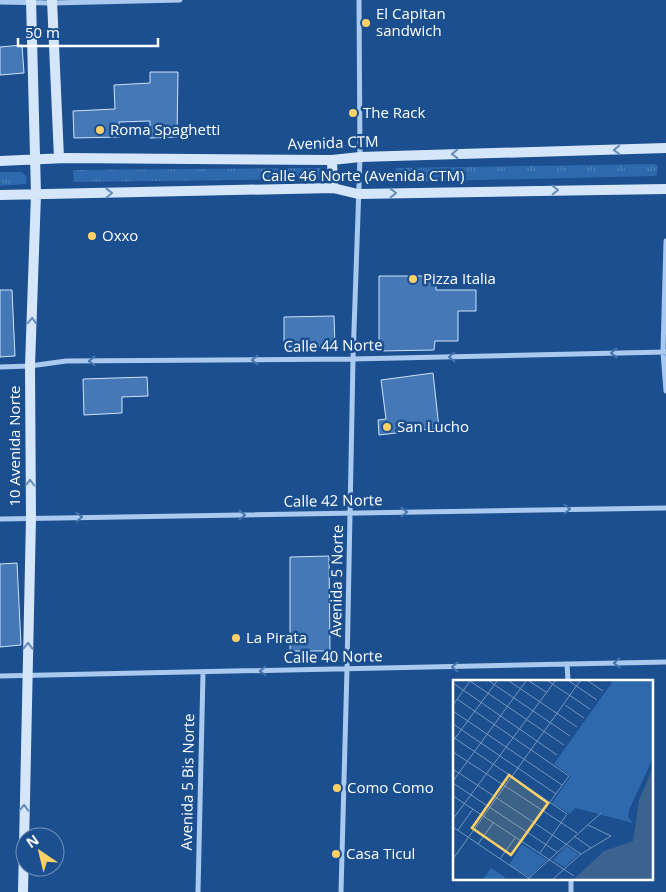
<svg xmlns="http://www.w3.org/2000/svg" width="666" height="892" viewBox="0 0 666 892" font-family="'Open Sans',sans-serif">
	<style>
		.grass { fill: url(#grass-tufts) }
		.building { fill: #4478b7; stroke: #cfe3fa }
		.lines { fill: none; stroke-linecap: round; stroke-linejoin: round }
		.street { stroke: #a9c9ee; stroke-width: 5 }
		.secondary { stroke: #d6e6fa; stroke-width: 10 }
		.oneway { stroke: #668bba }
		.oneway2 { stroke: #4674ac }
		.poi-dot { fill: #ffd166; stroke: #1b4f8f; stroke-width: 2 }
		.labels { text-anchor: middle; stroke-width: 5; stroke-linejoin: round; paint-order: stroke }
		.poi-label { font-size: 15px; fill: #fff; stroke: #1b4f8f; text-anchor: start }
		.street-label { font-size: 15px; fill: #fff; stroke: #1b4f8f }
		.inset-road { fill: none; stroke: #7695bc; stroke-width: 1 }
		.view { fill: #ffd166; fill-opacity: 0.15; stroke: #ffd166; stroke-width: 2.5 }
		.inset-edge { fill: none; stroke: #fff; stroke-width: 2.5 }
	</style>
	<defs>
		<pattern id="grass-tufts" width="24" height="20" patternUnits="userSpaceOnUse" patternTransform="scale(1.25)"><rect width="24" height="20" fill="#2e69ad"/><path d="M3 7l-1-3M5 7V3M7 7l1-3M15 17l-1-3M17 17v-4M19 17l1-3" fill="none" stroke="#4d80b9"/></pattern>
	</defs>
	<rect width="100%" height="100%" fill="#1b4f8f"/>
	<path class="grass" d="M654,164L658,166L657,175L654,176L397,182L394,175L396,168Z
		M320,168L324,175L322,179L74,182L73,170Z
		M0,172H22L27,177L26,184L0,186Z"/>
	<path class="building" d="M22,45L24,73L0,75V47Z
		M150,72H178L177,137L150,138V121L119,122L120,137L74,138L73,111L115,109L114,85L150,83Z
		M379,276H436V290H476V311H458V341H435L434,350L379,351Z
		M0,290H12L15,356L0,357Z
		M334,316L335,346L284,347V317Z
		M433,373L439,428L379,435L378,420L386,419L381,380Z
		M147,377L148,396L122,397V413L84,415L83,379Z
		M329,556L330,651H290V557Z
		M17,563L21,645L0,647V564Z"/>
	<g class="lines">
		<path class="street" d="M0,2L51,3L180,0
			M666,241L663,352L666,391
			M0,367L30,366L66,361L353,359L666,352
			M0,519L666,508
			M567,664L568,681
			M0,676L666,662
			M571,878V892
			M198,892L203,673
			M341,892L347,669L353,359L360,157L359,0"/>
		<path class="secondary" d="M52,0L59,158
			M332,160L333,188
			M0,161L66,158L332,160L360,157L666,148
			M0,195L333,188L358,194L666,189
			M23,892L31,518L30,366L36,194L31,0"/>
	</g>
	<defs><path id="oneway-chevron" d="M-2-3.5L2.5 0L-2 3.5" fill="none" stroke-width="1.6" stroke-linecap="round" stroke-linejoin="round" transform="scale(1.25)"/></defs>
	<g class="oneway">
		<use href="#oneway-chevron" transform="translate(617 150) rotate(178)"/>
		<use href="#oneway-chevron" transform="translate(455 154) rotate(178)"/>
		<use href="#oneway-chevron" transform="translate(555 190) rotate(-1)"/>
		<use href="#oneway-chevron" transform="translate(109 193) rotate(-1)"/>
		<use href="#oneway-chevron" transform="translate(393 193) rotate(-1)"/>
		<use href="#oneway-chevron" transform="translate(32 321) rotate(-88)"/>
		<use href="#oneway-chevron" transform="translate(30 483) rotate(-90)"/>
		<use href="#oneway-chevron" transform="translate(28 646) rotate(-89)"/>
		<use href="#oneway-chevron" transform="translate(24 808) rotate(-89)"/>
	</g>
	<g class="oneway2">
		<use href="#oneway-chevron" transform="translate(614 353) rotate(179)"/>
		<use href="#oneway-chevron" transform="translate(452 357) rotate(179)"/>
		<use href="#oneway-chevron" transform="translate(255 360) rotate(180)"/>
		<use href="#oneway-chevron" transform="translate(92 361) rotate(180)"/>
		<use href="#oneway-chevron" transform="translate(567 509) rotate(-1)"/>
		<use href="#oneway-chevron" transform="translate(404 512) rotate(-1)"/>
		<use href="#oneway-chevron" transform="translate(242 515) rotate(-1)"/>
		<use href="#oneway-chevron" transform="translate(79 517) rotate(-1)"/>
		<use href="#oneway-chevron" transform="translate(617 663) rotate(179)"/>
		<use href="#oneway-chevron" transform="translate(455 667) rotate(179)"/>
		<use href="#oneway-chevron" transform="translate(263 671) rotate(178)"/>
	</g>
	<g class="poi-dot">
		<circle cx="366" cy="23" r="5"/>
		<circle cx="353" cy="113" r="5"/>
		<circle cx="100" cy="130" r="5"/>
		<circle cx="92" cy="236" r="5"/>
		<circle cx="413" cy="279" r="5"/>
		<circle cx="387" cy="427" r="5"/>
		<circle cx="236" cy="638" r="5"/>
		<circle cx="337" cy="788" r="5"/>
		<circle cx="336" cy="854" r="5"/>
	</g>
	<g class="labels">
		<g class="poi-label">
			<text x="376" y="19">El Capitan<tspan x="376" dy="17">sandwich</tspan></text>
			<text x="363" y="118">The Rack</text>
			<text x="110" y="135">Roma Spaghetti</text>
			<text x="102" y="241">Oxxo</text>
			<text x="423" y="284">Pizza Italia</text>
			<text x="397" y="432">San Lucho</text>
			<text x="246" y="643">La Pirata</text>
			<text x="347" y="793">Como Como</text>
			<text x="346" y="859">Casa Ticul</text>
		</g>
		<g class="street-label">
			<text transform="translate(333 143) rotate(-2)" y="5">Avenida CTM</text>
			<text x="363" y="181">Calle 46 Norte (Avenida CTM)</text>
			<text transform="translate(333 346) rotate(-1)" y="5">Calle 44 Norte</text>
			<text transform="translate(15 446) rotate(-90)" y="5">10 Avenida Norte</text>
			<text transform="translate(333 501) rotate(-1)" y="5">Calle 42 Norte</text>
			<text transform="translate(337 581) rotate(-89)" y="5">Avenida 5 Norte</text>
			<text transform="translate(333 657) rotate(-1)" y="5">Calle 40 Norte</text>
			<text transform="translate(188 782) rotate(-89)" y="5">Avenida 5 Bis Norte</text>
		</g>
	</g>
	<g transform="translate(453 680)">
		<rect width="200" height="200" fill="#1b4f8f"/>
		<path d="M69,164L94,180L76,197L56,185ZM38,188L52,197L51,199H30Z" fill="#2e69ad"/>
		<path d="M160,1H200V78L176,130L175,137L180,143L122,128L117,134L99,123L118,96L101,84ZM113,166L126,174L111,187L100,180Z" fill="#2e69ad"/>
		<path d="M200,87V199H121L151,171L180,161L186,120Z" fill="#3c6290"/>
		<path class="inset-road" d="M17,1L111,65M36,1L117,56M56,1L124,47M76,1L93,12M95,1L137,29M116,1L144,20M135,1L150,11M0,3L104,75M4,19L116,96L68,162M0,25L17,1M112,25L131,38M0,31L109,105M0,44L103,114M0,57L114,134L87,173M0,61L44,1M0,72L124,153M0,89L128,174M0,101L73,1M0,103L104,172M0,116L121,196M0,139L102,1M135,145L158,156M0,147L77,199M5,150L20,129M121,156L138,168M25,164L40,143M0,179L127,1M47,179L62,158M76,198L148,133M100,199L128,174L158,156"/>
		<path class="view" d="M56,95L95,123L58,175L19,148Z"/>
		<rect width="200" height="200" class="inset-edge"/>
	</g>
	<g transform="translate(40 852) rotate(325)"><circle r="24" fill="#1b4f8f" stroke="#7695bc"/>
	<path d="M0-4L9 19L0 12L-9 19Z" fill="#ffd166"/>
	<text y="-8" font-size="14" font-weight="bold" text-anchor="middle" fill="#ffffff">N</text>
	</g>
	<path d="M18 38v8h140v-8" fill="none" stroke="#ffffff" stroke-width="2.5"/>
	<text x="25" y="38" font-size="15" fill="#ffffff" stroke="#1b4f8f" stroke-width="4" paint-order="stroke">50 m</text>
</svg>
